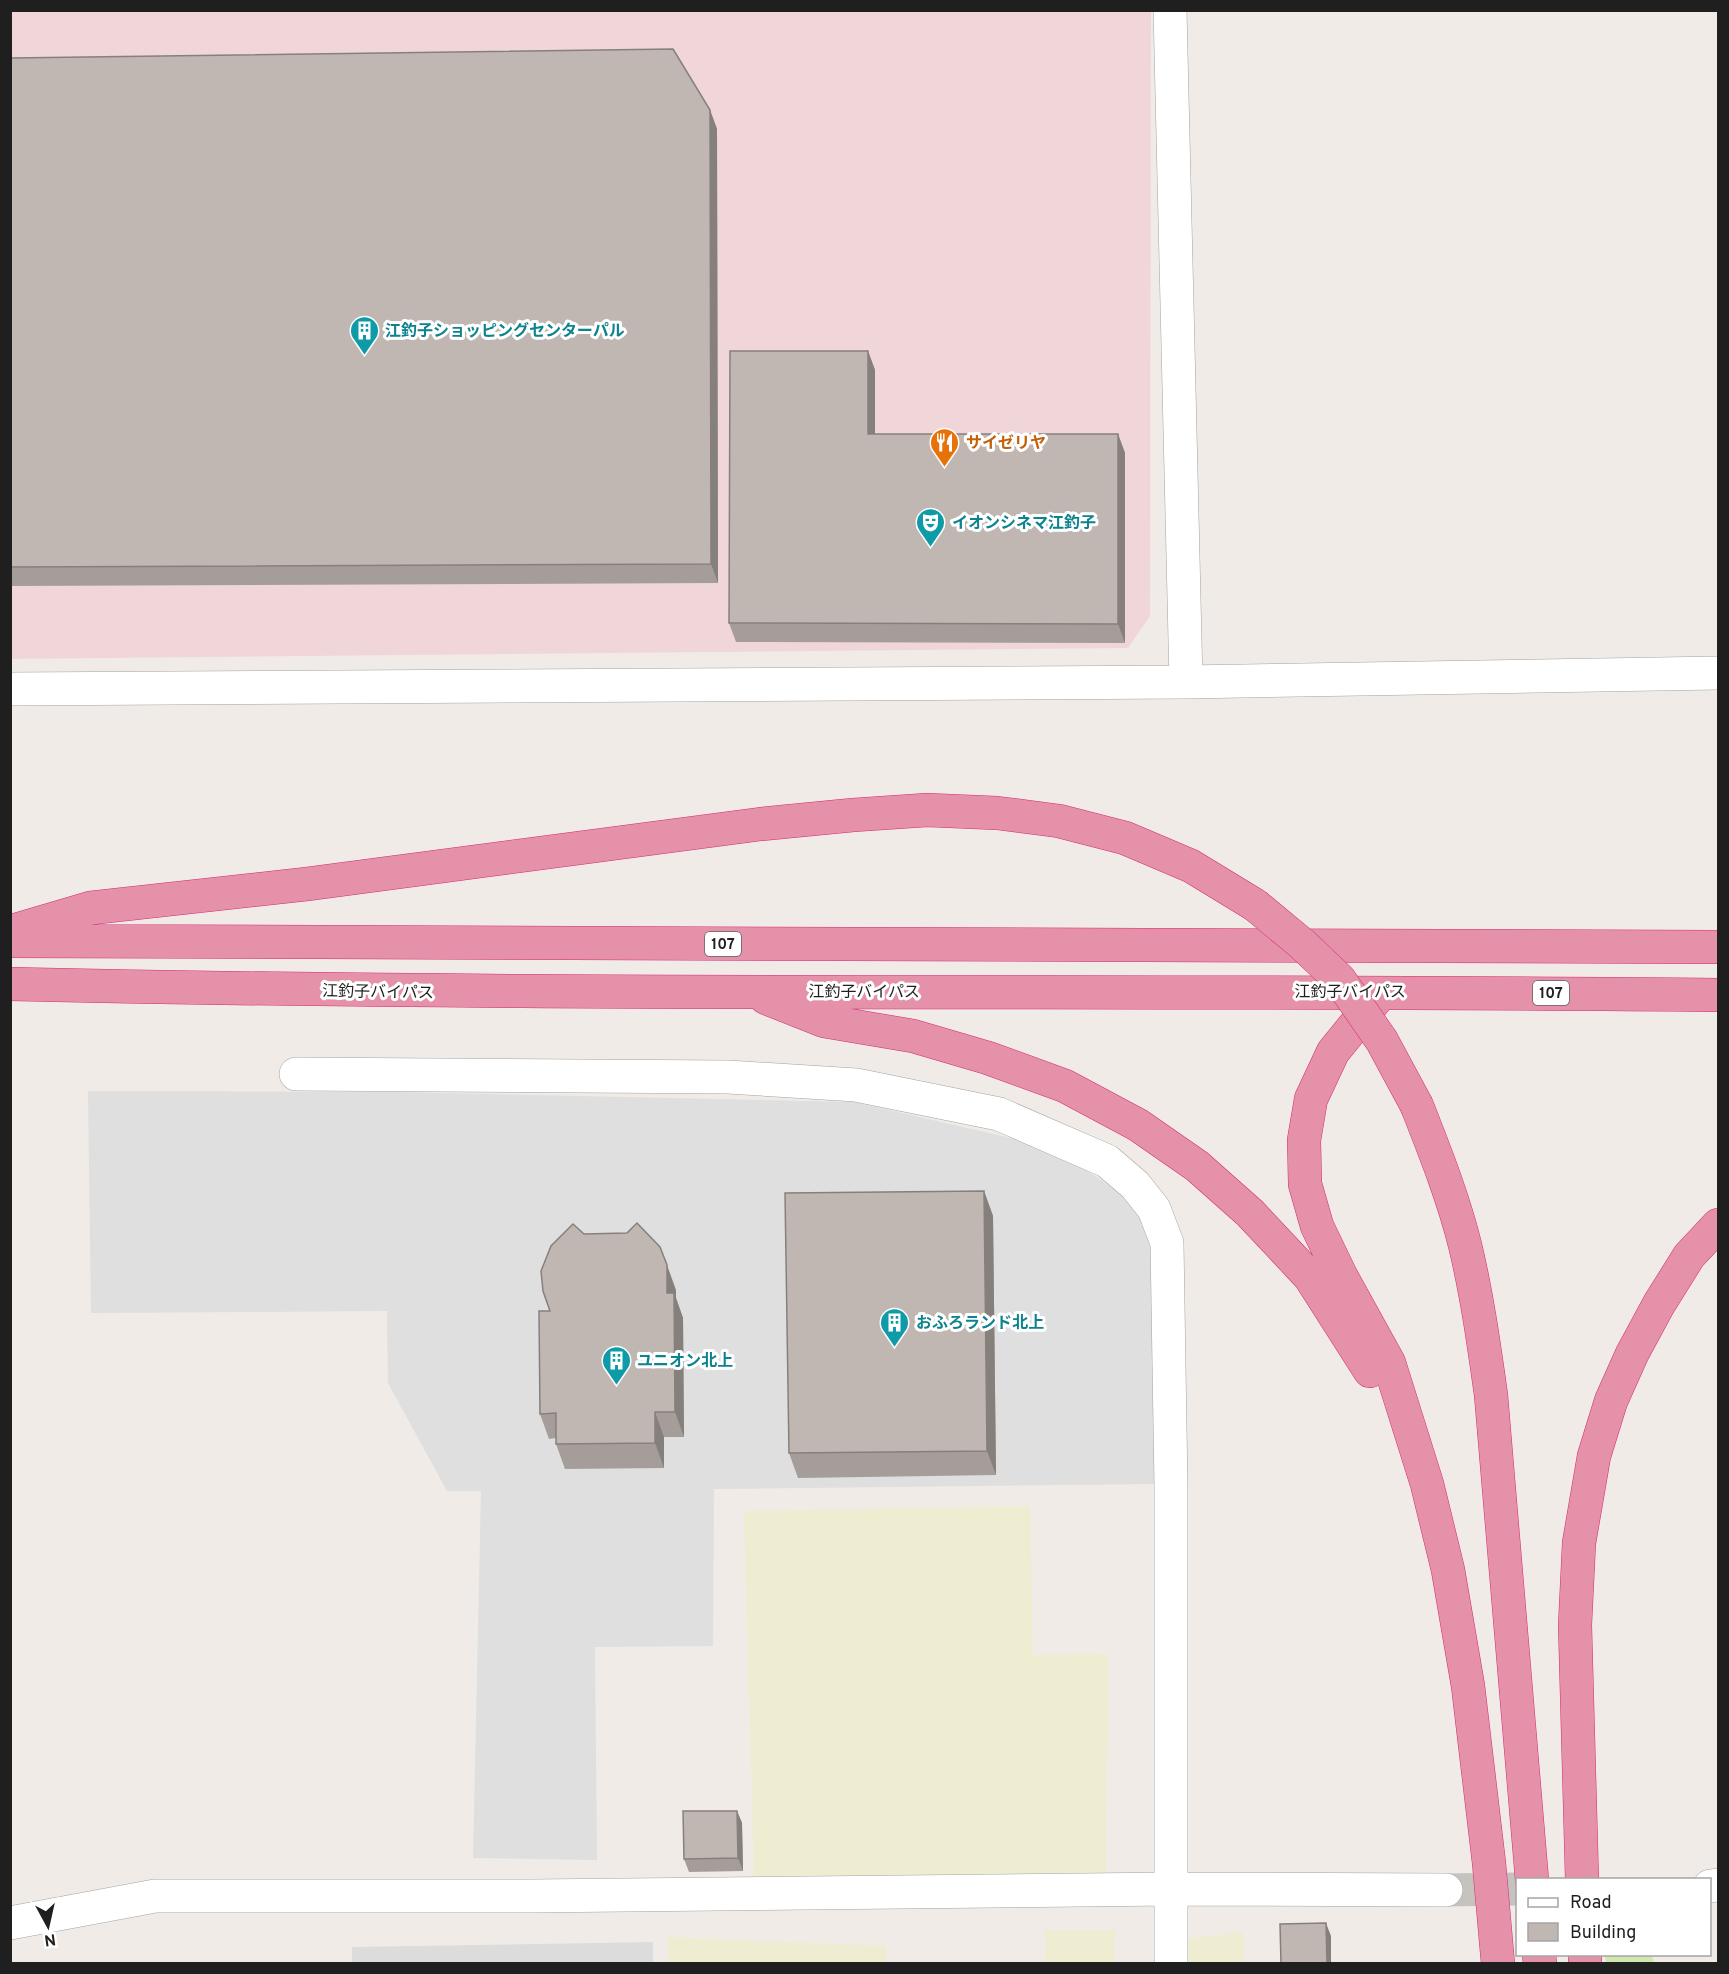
<svg xmlns="http://www.w3.org/2000/svg" width="1729" height="1974" viewBox="0 0 1729 1974" font-family="Overpass,'Noto Sans JP',sans-serif">
	<style>
		.residential { fill: #dddcdc }
		.commercial { fill: #f0d6d8 }
		.farmland { fill: #eeedd2 }
		.grass { fill: #d0e8ae }
		.parking { fill: #dfdfdf }
		.lines { fill: none; stroke-linecap: round; stroke-linejoin: round }
		.minor-tunnel { stroke: #c6c2be; stroke-width: 33; stroke-dasharray: 33 16; stroke-linecap: butt }
		.minor-casing { stroke: #a3a3a3; stroke-width: 34 }
		.highway-casing { stroke: #d52b77; stroke-width: 34 }
		.minor { stroke: #fff; stroke-width: 33 }
		.highway { stroke: #e491a9; stroke-width: 33 }
		.highway-bridge-casing { stroke: #d52b77; stroke-width: 34; stroke-linecap: butt }
		.highway-bridge { stroke: #e491a9; stroke-width: 33 }
		.wall { fill: #a59d99 }
		.shaded-wall { fill: #86807d }
		.building { fill: #c0b7b2; stroke: #86807d; stroke-width: 1.5 }
		.labels { text-anchor: middle; stroke-width: 6; stroke-linejoin: round; paint-order: stroke }
		.shield { fill: #fff; stroke: #626262; stroke-width: 1.5 }
		.shield-label { font-size: 15px; font-weight: bold; fill: #1f1f1f }
		.culture-label { font-size: 16px; font-weight: bold; fill: #0d838f; stroke: #fff; text-anchor: start }
		.food-label { font-size: 16px; font-weight: bold; fill: #c56008; stroke: #fff; text-anchor: start }
		.street-label { font-size: 16px; fill: #1f1f1f; stroke: #fff }
	</style>
	<rect width="100%" height="100%" fill="#f0ebe6"/>
	<path class="residential" d="M653,1942V1963H352V1947Z"/>
	<path class="commercial" d="M10,11H1151L1150,616L1128,648L11,659Z"/>
	<path class="farmland" d="M1030,1506L1033,1655L1108,1654L1106,1880L754,1878L744,1511Z
		M1045,1930H1115L1114,1963H1046Z
		M1243,1932L1244,1963H1188V1939Z
		M668,1937L886,1946L887,1963H668Z"/>
	<path class="grass" d="M1605,1955H1652L1654,1963H1606Z"/>
	<path class="parking" d="M88,1091L399,1092L854,1102L1015,1139L1086,1170L1134,1202L1154,1244L1159,1484L714,1489L713,1646L595,1647L597,1860L473,1858L481,1491H447L388,1383L387,1311L91,1313Z"/>
	<g class="lines">
		<path class="minor-tunnel" d="M1446,1890L1518,1889"/>
		<defs>
			<path id="minor" d="M1170,10L1186,682
				M10,689L1186,682L1718,673
				M296,1074L728,1077L856,1085L999,1114L1107,1161L1135,1185L1154,1209L1167,1243L1171,1487V1964
				M1710,1886L1718,1885
				M10,1923L155,1896H533L1170,1889L1446,1890"/>
			<path id="highway" d="M12,931L90,908L307,884L761,824L853,815L927,810L997,813L1059,821L1125,838L1191,866L1255,905
				M10,941L1718,947
				M10,984C580,997 1149,989 1718,995
				M1381,993L1333,1052L1311,1099L1304,1140L1305,1184L1317,1226L1341,1276L1389,1363L1427,1484L1448,1570L1468,1686L1489,1863L1498,1964
				M766,998L824,1021L913,1036L988,1058L1065,1086L1138,1125L1197,1166L1250,1213L1310,1277L1370,1371
				M1417,1106C1435,1152 1453,1197 1465,1245C1477,1295 1484,1345 1491,1395L1532,1880
				M1582,1880L1575,1625L1579,1543L1594,1456L1611,1401L1632,1354L1659,1304L1689,1256L1718,1225
				M1539,1954L1540,1964
				M1585,1954V1964"/>
		</defs>
		<use href="#minor" class="minor-casing"/>
		<use href="#highway" class="highway-casing"/>
		<use href="#minor" class="minor"/>
		<use href="#highway" class="highway"/>
		<defs>
			<path id="highway-bridge" d="M1255,905L1301,943L1339,979L1382,1041L1417,1106"/>
		</defs>
		<use href="#highway-bridge" class="highway-bridge-casing"/>
		<use href="#highway-bridge" class="highway-bridge"/>
	</g>
	<path class="wall" d="M10,58L710,110L717,129L718,583L10,586Z
		M868,351L875,370V434H1118L1125,453V643L736,642L729,623Z
		M984,1191L993,1216L996,1475L798,1478L789,1453Z
		M584,1234L676,1290V1298L683,1318L684,1437H664V1468L565,1469L556,1444V1438L549,1439L540,1414L550,1311Z
		M737,1811L742,1823L743,1871L689,1872L684,1859Z"/>
	<path class="shaded-wall" d="M710,110L717,129L718,583L711,564Z
		M868,351L875,370V453L868,434Z
		M1118,434L1125,453V643L1118,624Z
		M984,1191L993,1216L996,1475L987,1451Z
		M667,1265L676,1290V1298L683,1318L684,1437L675,1412L667,1293Z
		M655,1412L664,1437V1468L655,1443Z
		M737,1811L742,1823L743,1871L738,1858Z
		M1326,1923L1331,1936V1964H1327Z"/>
	<path class="building" d="M673,49L710,110L711,564L10,567V58Z
		M730,351H868V434H1118V624L729,623Z
		M984,1191L987,1451L789,1453L785,1193Z
		M637,1223L660,1247L667,1265V1293H674L675,1412H655V1443L556,1444V1413L540,1414L539,1311H550L543,1291L541,1271L551,1246L573,1224L584,1234L627,1233Z
		M683,1811H737L738,1858L684,1859Z
		M1326,1923L1327,1964H1281L1280,1924Z"/>
	<defs>
		<symbol id="building-pin" viewBox="-11 -11 22 30"><path d="M0 17L-7.5 6A9.5 9.5 0 1 1 7.5 6Z" fill="#0f9aa8" stroke="#fff"/><path d="M-4-6H4V6H1V3H-1V6H-4ZM-2.5-4.3h1.7v1.8h-1.7ZM.8-4.3h1.7v1.8H.8ZM-2.5-1h1.7V.8h-1.7ZM.8-1h1.7V.8H.8Z" fill="#fff"/></symbol>
		<symbol id="restaurant-pin" viewBox="-11 -11 22 30"><path d="M0 17L-7.5 6A9.5 9.5 0 1 1 7.5 6Z" fill="#e8710a" stroke="#fff"/><path d="M-5-6h1v4h1v-4h1v4h1v-4h1v5L-1.5 .5V6h-2V.5L-5-1ZM5-6V6H3V1.5H1.5Q1.5-4 5-6Z" fill="#fff"/></symbol>
		<symbol id="theatre-pin" viewBox="-11 -11 22 30"><path d="M0 17L-7.5 6A9.5 9.5 0 1 1 7.5 6Z" fill="#0f9aa8" stroke="#fff"/><path d="M-5-5.5Q0-4 5-5.5V0Q5 5 0 6Q-5 5-5 0ZM-3.3-2.5H-1v1.5H-3.3ZM1-2.5H3.3v1.5H1ZM-2.8 1Q0 5.5 2.8 1Z" fill="#fff"/></symbol>
	</defs>
	<g fill-rule="evenodd">
		<use href="#building-pin" x="348" y="314" width="33" height="45"/>
		<use href="#restaurant-pin" x="928" y="426" width="33" height="45"/>
		<use href="#theatre-pin" x="914" y="506" width="33" height="45"/>
		<use href="#building-pin" x="878" y="1306" width="33" height="45"/>
		<use href="#building-pin" x="600" y="1344" width="33" height="45"/>
	</g>
	<g class="labels">
		<g class="shield">
			<rect x="705" y="932" width="36" height="24" rx="4.5"/>
			<rect x="1533" y="981" width="36" height="24" rx="4.5"/>
		</g>
		<g class="shield-label">
			<text x="723" y="949">107</text>
			<text x="1551" y="998">107</text>
		</g>
		<g class="culture-label">
			<text x="385" y="336">江釣子ショッピングセンターパル</text>
			<text x="952" y="528">イオンシネマ江釣子</text>
			<text x="916" y="1328">おふろランド北上</text>
			<text x="637" y="1366">ユニオン北上</text>
		</g>
		<g class="food-label">
			<text x="966" y="448">サイゼリヤ</text>
		</g>
		<g class="street-label">
			<text transform="translate(378 991) rotate(1)" y="6">江釣子バイパス</text>
			<text x="864" y="997">江釣子バイパス</text>
			<text x="1350" y="997">江釣子バイパス</text>
		</g>
	</g>
	<rect width="1729" height="1974" fill="none" stroke="#1f1f1f" stroke-width="24"/>
	<rect x="1516" y="1878" width="195" height="78" fill="#ffffff" stroke="#a5a5a5" stroke-width="1.5"/>
	<rect x="1528" y="1898" width="30" height="9" fill="#ffffff" stroke="#a5a5a5" stroke-width="1.5"/>
	<text x="1570" y="1908" font-size="18" fill="#1f1f1f">Road</text>
	<rect x="1528" y="1923" width="30" height="18" fill="#c0b7b2" stroke="#a5a5a5" stroke-width="1.5"/>
	<text x="1570" y="1938" font-size="18" fill="#1f1f1f">Building</text>
	<g transform="translate(48 1926) rotate(172)" stroke="#ffffff" stroke-width="4.5" paint-order="stroke">
	<path d="M0-4.5L10 22L0 15L-10 22Z" fill="#1f1f1f"/>
	<text y="-9" font-size="16" font-weight="bold" text-anchor="middle" fill="#1f1f1f">N</text>
	</g>
</svg>
